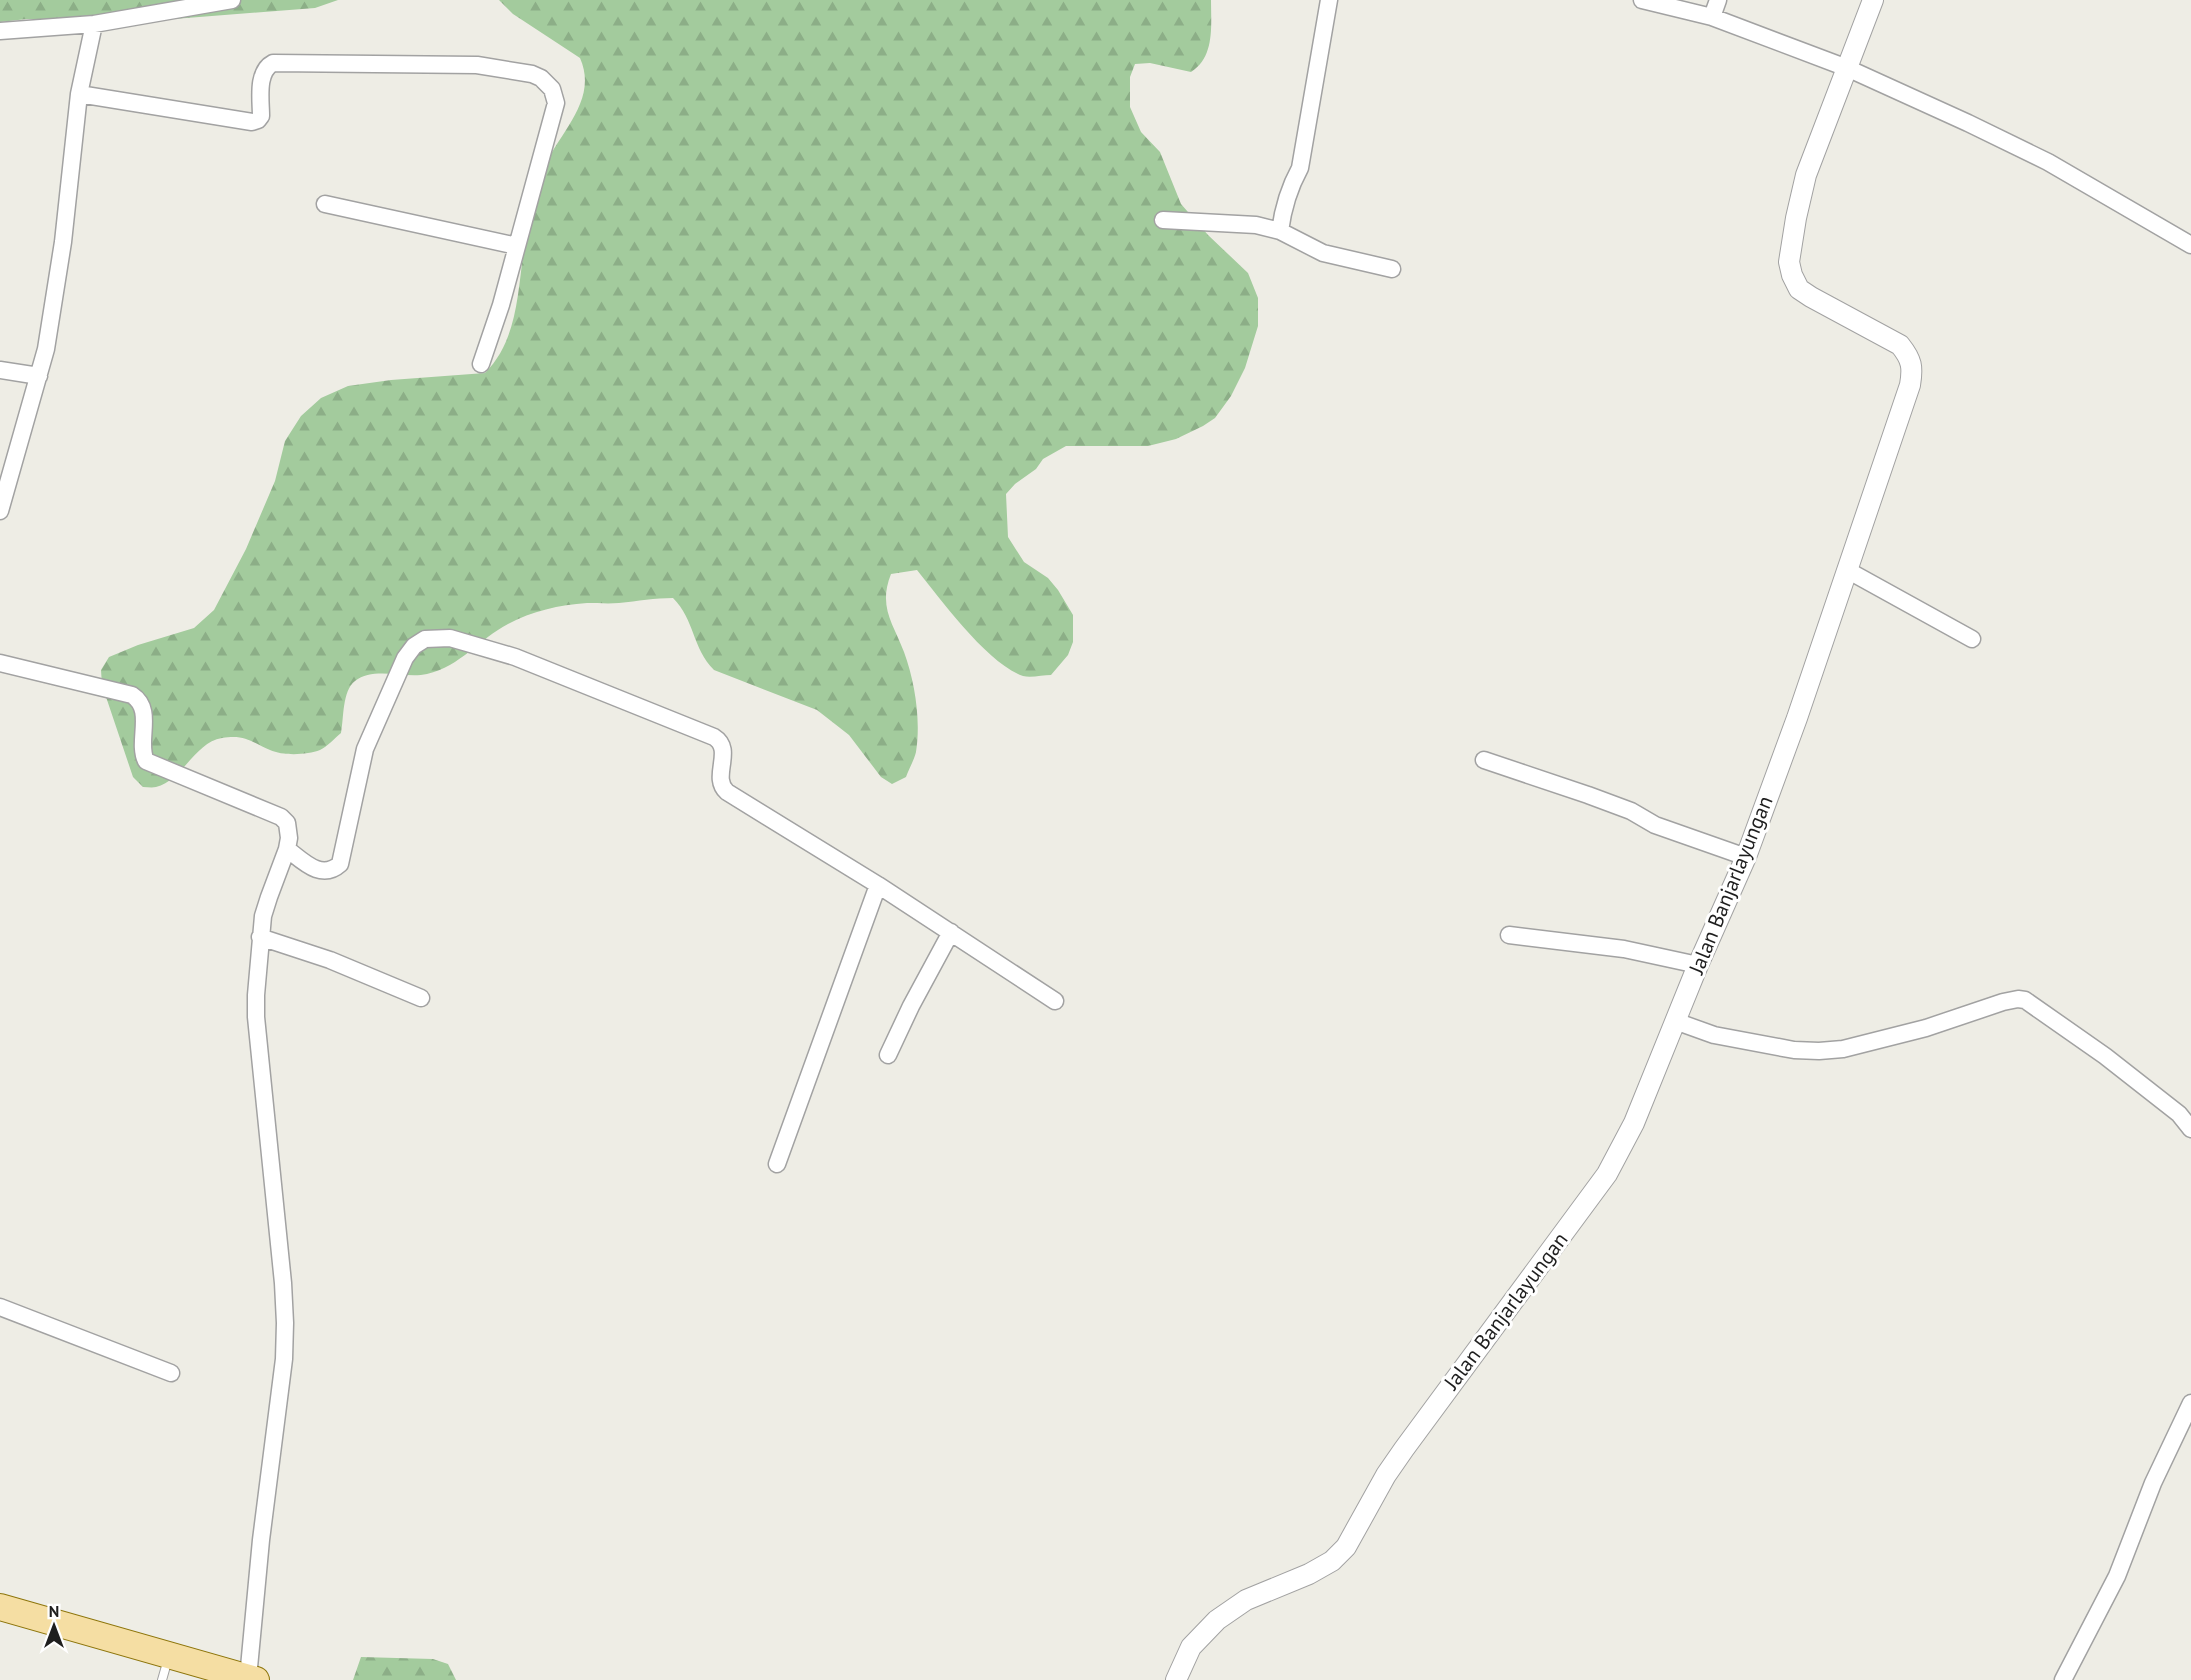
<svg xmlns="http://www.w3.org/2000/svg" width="2191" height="1680" viewBox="0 0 2191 1680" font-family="'PT Sans',sans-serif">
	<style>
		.forest { fill: url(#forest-firs) }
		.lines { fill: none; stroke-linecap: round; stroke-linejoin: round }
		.service-casing { stroke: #a2a2a2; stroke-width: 10 }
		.minor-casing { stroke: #a2a2a2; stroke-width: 19 }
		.tertiary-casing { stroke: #a2a2a2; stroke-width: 22 }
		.primary-casing { stroke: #8d750b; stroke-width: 28 }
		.service { stroke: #fff; stroke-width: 8 }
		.minor { stroke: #fff; stroke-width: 16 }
		.tertiary { stroke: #fff; stroke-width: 20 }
		.primary { stroke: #f5dea3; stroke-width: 26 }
		.labels { text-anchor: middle; stroke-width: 6; stroke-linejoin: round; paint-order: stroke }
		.street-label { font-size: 21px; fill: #1e1e1e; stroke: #fff }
	</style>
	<defs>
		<pattern id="forest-firs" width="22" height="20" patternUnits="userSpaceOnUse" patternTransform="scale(1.5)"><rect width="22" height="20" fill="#a3cb9d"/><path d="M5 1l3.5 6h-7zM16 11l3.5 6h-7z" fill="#8cae87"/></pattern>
	</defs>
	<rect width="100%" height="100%" fill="#eeede5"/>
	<path class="forest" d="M0,0H338L315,8L174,19H27L0,22Z
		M499,0H1211C1211,26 1215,57 1191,72L1150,63L1135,64L1130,77V107L1141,132L1160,152L1181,204L1208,235L1248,273L1258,298V326L1245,368L1231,396L1215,418L1203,426L1176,439L1148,446H1066L1043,459L1036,469L1015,484L1006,494L1008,537L1024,562L1048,578L1058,590L1073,615V642L1068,655L1051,675C1043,675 1031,678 1023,676C988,664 941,600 917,570L891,574C878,607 893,623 904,652C915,682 921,720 916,752C914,760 909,769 906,777L892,784L881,777L849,735L817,710L714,670C692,648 695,620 673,598C655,598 638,601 619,603C608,604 597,603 587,603C559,605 532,611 508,624C479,639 461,666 427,674C405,679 374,666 355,681C342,691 344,718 341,733C335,738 327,747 320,750C307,755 283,756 270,750C251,742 245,734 222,738C195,742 183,780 156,787C152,788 147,787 143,787L133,777L102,685L101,670L109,657L138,645L194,628L214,610L246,549L275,481L285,441L301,416L321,398L348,386L391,380L485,373C522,336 517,279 527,231C530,211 536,188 543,170C558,133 599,101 580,58L513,14Z
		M361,1657L433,1659L448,1664L456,1680H353Z"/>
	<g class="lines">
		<defs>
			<path id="service" d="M162,1680L168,1659"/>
			<path id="minor" d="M1642,0L1712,17L1847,68L1968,123L2048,162L2191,245
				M1712,17L1718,0
				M0,31L94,24L232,0
				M79,94L252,122L258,120L261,116C261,100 256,72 273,63L477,65L532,74L541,78L552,89L556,103L501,305L481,364
				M325,204L517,246
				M1163,220L1256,225L1280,231C1283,208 1289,188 1300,168L1329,0
				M1280,231L1323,253L1392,269
				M0,370L39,376
				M0,511L46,349L63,242L79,94L94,24
				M1847,570L1972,639
				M0,663L132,695C155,710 136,741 146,761L281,817L287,823L289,838L287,849L269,897L263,916L256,995V1017L283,1283L285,1323L284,1359L261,1540L248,1678
				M1484,760L1588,795L1631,811L1655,825L1746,857
				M287,849C303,861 321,881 340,864L365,749L405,658L414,646L425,639L450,638L515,657L714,737C735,750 710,777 727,792L878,885L1055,1001
				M1509,935L1624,949L1698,965
				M260,937L330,960L421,998
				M1675,1021L1714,1035L1794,1050L1819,1051L1843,1049L1926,1028L2003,1002L2018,999L2025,1000L2105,1056L2179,1114L2191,1129
				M888,1055L911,1006L951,932
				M777,1164L878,885
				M0,1307L171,1373
				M2063,1680L2117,1576L2153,1483L2191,1403"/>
			<path id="tertiary" d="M1176,1680L1191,1647L1217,1620L1246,1600L1309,1574L1332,1561L1346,1547L1386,1475L1404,1449L1607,1174L1634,1123L1698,965L1746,857L1797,718L1910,385C1913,367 1912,360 1900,345L1811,297L1799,289L1792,275L1789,262L1796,218L1806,175L1873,0"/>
			<path id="primary" d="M0,1607L256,1680"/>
		</defs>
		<use href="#service" class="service-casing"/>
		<use href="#minor" class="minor-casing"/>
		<use href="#tertiary" class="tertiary-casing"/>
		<use href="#primary" class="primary-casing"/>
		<use href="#service" class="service"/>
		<use href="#minor" class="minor"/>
		<use href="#tertiary" class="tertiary"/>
		<use href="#primary" class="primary"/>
	</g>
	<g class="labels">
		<g class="street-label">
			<text transform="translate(1731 885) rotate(-68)" y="7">Jalan Banjarlayungan</text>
			<text transform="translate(1506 1311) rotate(-53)" y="7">Jalan Banjarlayungan</text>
		</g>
	</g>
	<g transform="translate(54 1626)" stroke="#ffffff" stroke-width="4.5" paint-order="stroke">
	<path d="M0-4.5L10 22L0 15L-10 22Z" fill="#1e1e1e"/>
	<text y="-9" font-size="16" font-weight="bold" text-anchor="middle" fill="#1e1e1e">N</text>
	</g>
</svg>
